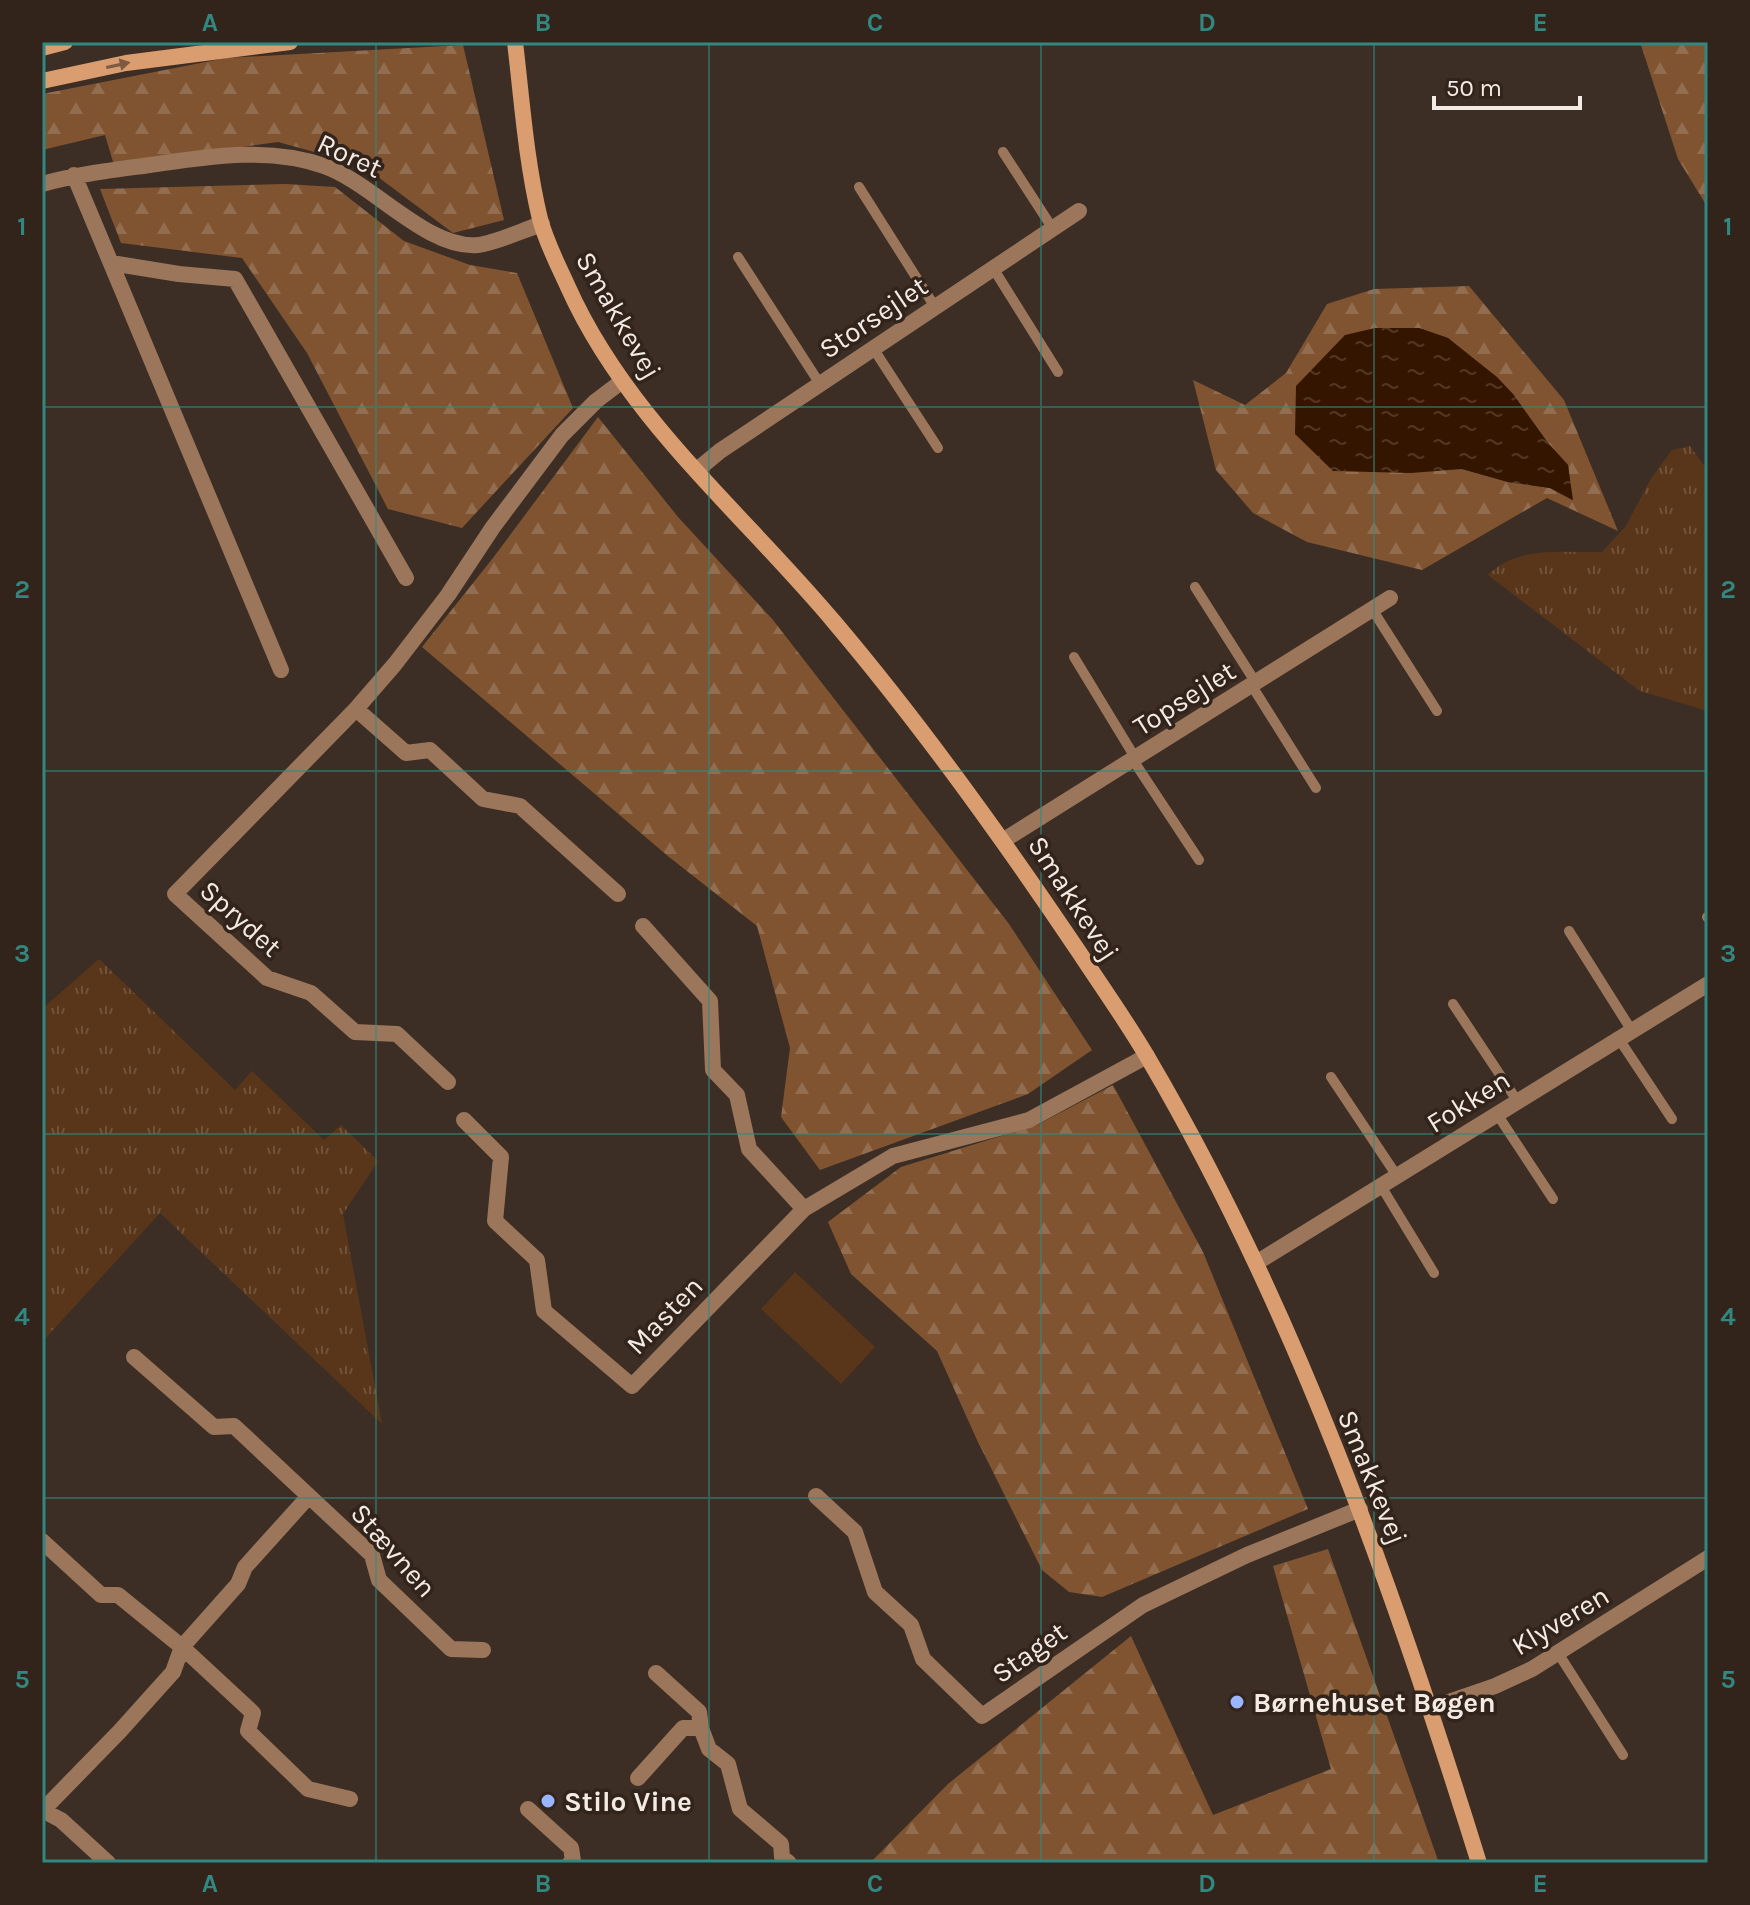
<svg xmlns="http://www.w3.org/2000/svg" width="1750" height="1905" viewBox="0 0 1750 1905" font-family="Karla,sans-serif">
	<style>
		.grass { fill: url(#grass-tufts) }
		.forest { fill: url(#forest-firs); fill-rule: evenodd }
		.pitch { fill: #59361a }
		.water { fill: url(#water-ripples) }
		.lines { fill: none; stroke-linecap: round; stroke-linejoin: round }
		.lane { stroke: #9c765b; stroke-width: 10 }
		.street { stroke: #9c765b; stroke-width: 16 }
		.secondary { stroke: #d99d70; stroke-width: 16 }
		.oneway { fill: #7d5a41 }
		.grid { fill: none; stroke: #318880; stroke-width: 2; stroke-opacity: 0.55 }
		.poi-dot { fill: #98b5fd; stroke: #32241b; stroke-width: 3 }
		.labels { text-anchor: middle; stroke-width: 7; stroke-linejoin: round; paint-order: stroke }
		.street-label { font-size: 28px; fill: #f4ebe5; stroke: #32241b }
		.poi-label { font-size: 28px; font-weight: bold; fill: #f4ebe5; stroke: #32241b; text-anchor: start }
		.neatline { fill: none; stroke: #318880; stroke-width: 3 }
		.grid-label { font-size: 26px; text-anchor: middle; font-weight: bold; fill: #318880 }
	</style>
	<defs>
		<pattern id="grass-tufts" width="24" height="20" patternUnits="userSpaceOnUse" patternTransform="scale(2)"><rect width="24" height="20" fill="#59361a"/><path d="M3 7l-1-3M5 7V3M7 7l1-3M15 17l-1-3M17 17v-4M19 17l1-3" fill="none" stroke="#71533b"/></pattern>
		<pattern id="forest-firs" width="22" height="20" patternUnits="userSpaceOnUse" patternTransform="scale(2)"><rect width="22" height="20" fill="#815431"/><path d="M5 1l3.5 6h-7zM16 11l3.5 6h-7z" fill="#936d4f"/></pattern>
		<pattern id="water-ripples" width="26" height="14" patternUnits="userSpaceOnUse" patternTransform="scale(2)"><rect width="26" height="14" fill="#341500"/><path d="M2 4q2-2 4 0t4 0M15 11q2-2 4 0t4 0" fill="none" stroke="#523725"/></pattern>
	</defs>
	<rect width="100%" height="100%" fill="#3c2e25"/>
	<path class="grass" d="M1690,446L1708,471V711L1640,691L1488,575C1518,545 1562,553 1602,552L1626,526L1650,480L1672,450Z
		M99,959L235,1090L252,1071L324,1140L341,1125L378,1161L343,1214L382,1424L160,1213L42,1342V1009Z"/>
	<path class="forest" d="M1640,42H1708V208L1678,159Z
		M463,45L504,220L453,233L362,165L278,142L114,165L105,135L42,150V94L226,58Z
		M286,184L335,187L404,241L470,265L517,273L573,408L462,528L388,509L307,353L242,258L121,243L100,189Z
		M1469,286L1564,400L1618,531L1547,498L1422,570L1307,542L1253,513L1216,470L1193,380L1245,405L1286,373L1327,304L1374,289ZM1375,328H1419L1448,338L1513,394L1548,443L1568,465L1572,500L1550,488L1508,482L1462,469Z
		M598,417L678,517L773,620L1009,924L1092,1050L1028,1094L820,1170L781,1117L790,1048L757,926L669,857L422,647L493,558Z
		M1113,1085L1203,1252L1308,1509L1102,1597L1069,1592L1042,1570L977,1440L937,1351L851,1274L828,1222L901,1167L1037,1125Z
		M1328,1549L1439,1863H870L948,1784L1131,1636L1213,1815L1331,1769L1273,1566Z"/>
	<path class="pitch" d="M795,1272L875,1347L841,1384L761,1309Z"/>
	<path class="water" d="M1375,328H1419L1448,338L1497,377L1513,394L1548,443L1568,465L1573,500L1550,488L1508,482L1462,469L1411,473L1333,471L1295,434L1296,386L1345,335Z"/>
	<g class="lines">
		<path class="lane" d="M1003,152L1053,229
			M859,187L935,307
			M738,257L820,384
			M993,268L1058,372
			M873,348L938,448
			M1195,587L1256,683
			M1372,609L1437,711
			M1074,657L1136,759
			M1252,686L1316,788
			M1133,760L1199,860
			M1707,917L1708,918
			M1569,931L1632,1031
			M1453,1004L1518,1102
			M1619,1039L1672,1119
			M1331,1077L1397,1176
			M1497,1114L1553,1199
			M1381,1186L1434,1273
			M1558,1653L1623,1755"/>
		<path class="street" d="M74,175L281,670
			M42,184C78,174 113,170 150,165C206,157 268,146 324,166C373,183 428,250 478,245C496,243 523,230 542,224
			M111,263L179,274L235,279L406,578
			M697,470L720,451L1079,211
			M356,709L406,753L430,750L483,799L520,806L618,894
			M1004,840L1390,598
			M643,926L710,1001L713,1070L737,1095L749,1149L804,1209
			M448,1082L397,1034L355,1032L311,993L267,978L175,894L356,709L395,664L448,595L493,527L562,435L596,401L621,382
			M464,1120L501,1157L495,1221L537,1260L544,1311L632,1386L804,1209L893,1156L1029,1120L1147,1056
			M1256,1263L1708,984
			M134,1357L214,1427L234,1426L372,1555L379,1580L451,1649L483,1650
			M816,1496L855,1532L875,1592L911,1625L923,1659L982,1716L1143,1605L1247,1555L1360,1509
			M42,1541L101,1595H118L182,1647L253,1713L248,1731L308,1789L350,1799
			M656,1673L699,1712L701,1728L709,1749L728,1764L740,1809L781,1844L782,1857L789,1863
			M1431,1708L1495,1686L1532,1669L1708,1558
			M638,1778L683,1728H701
			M528,1809L571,1848L573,1861L570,1863
			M42,1810L61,1820L108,1863
			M42,1811L120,1731L173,1672L182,1647L238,1584L245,1567L309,1496"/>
		<path class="secondary" d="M515,42C522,101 526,161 540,219C546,242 558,265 568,287C627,419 744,514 835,623C923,727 1003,839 1079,952C1102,987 1127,1022 1148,1058C1295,1308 1393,1586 1479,1863
			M42,48L65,42
			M42,81L126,63L290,42"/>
	</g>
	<defs><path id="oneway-solid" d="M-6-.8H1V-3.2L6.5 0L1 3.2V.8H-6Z" transform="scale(2)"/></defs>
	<use class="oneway" href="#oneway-solid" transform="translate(118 65) rotate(-12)"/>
	<path class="grid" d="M376,42V1863M709,42V1863M1041,42V1863M1374,42V1863M42,407H1708M42,771H1708M42,1134H1708M42,1498H1708"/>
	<g class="poi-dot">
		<circle cx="1237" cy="1702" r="8"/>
		<circle cx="548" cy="1801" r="8"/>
	</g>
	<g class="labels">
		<g class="street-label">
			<text transform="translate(350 155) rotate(25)" y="10">Roret</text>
			<text transform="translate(619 315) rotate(60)" y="10">Smakkevej</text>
			<text transform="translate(873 317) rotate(-34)" y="10">Storsejlet</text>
			<text transform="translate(1184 698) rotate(-32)" y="10">Topsejlet</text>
			<text transform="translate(1074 898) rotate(57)" y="10">Smakkevej</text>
			<text transform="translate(241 918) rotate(42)" y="10">Sprydet</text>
			<text transform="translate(1468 1101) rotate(-32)" y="10">Fokken</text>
			<text transform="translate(664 1315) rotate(-46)" y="10">Masten</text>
			<text transform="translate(1373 1477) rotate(68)" y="10">Smakkevej</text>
			<text transform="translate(394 1550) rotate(49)" y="10">Stævnen</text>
			<text transform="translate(1560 1620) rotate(-31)" y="10">Klyveren</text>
			<text transform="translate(1029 1652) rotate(-35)" y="10">Staget</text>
		</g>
		<g class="poi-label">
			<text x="1253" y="1712">Børnehuset Bøgen</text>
			<text x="564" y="1811">Stilo Vine</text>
		</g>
	</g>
	<rect width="1750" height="1905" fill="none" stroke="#32241b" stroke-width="88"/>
	<path d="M1434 96v12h146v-12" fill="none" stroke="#f4ebe5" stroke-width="4"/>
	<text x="1446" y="96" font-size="24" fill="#f4ebe5" stroke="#32241b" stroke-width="6" paint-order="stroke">50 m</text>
	<rect x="44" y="44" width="1662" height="1817" class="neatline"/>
	<g class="grid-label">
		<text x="210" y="31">A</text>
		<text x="543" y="31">B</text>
		<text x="875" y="31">C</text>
		<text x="1207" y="31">D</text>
		<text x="1540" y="31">E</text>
		<text x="22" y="235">1</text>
		<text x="1728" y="235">1</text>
		<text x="22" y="598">2</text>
		<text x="1728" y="598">2</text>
		<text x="22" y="962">3</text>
		<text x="1728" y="962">3</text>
		<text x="22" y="1325">4</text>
		<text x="1728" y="1325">4</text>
		<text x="22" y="1688">5</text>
		<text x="1728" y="1688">5</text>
		<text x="210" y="1892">A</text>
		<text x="543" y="1892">B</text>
		<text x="875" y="1892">C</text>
		<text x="1207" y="1892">D</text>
		<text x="1540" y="1892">E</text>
	</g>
</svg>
